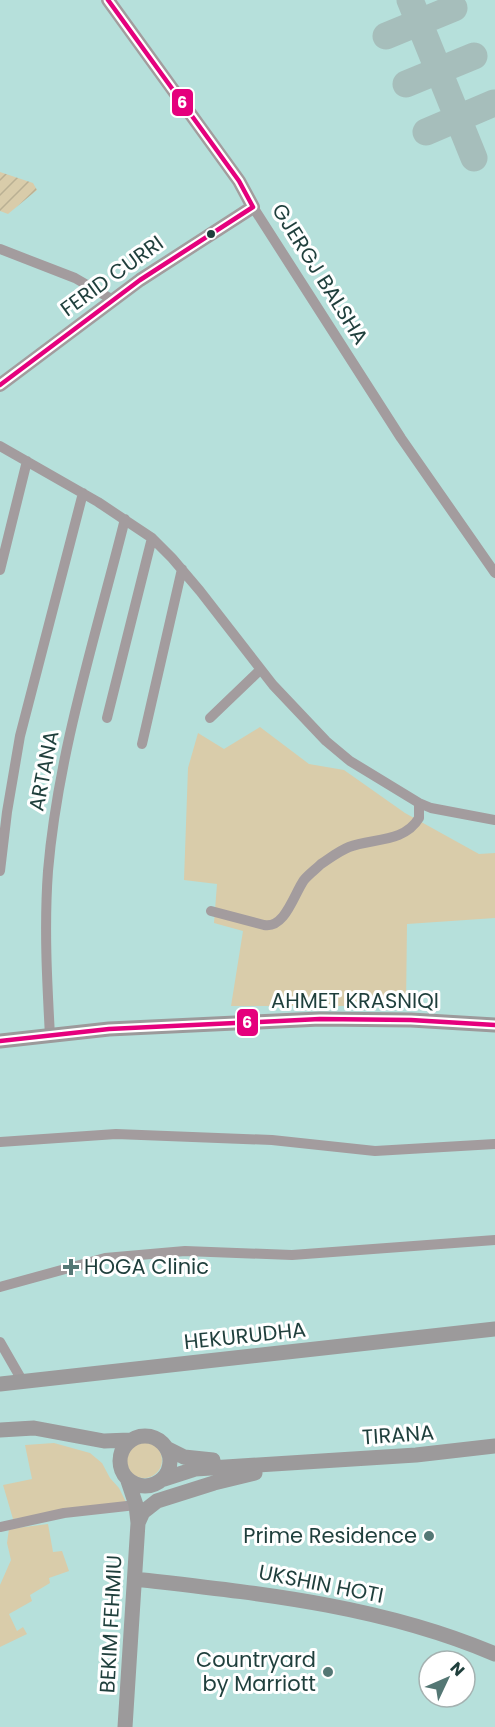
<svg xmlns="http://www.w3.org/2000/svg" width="495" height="1727" viewBox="0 0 495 1727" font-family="Poppins,sans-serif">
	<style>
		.grass { fill: #d9ccaa }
		.garden { fill: url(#garden-furrows) }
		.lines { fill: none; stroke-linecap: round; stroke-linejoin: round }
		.taxiway { stroke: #a6bebb; stroke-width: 27 }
		.minor { stroke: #a39c9e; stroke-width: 10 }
		.tertiary { stroke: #a39c9e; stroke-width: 14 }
		.secondary { stroke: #9c9a9b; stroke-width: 15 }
		.bus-1-casing { stroke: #fff; stroke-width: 9 }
		.bus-1 { stroke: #e5007d; stroke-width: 4.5 }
		.bus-dot { fill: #1f3f3c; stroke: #fff; stroke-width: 2 }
		.poi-dot { fill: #547774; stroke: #fff; stroke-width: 2 }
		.labels { text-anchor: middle; stroke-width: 6; stroke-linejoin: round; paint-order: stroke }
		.street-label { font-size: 21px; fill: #1f3f3c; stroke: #fff }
		.poi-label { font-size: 21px; fill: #1f3f3c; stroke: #fff; text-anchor: end }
		.line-badge { stroke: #fff; stroke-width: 2 }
		.badge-label { font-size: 16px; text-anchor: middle; font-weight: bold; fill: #fff }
	</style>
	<defs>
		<pattern id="garden-furrows" width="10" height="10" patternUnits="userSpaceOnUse" patternTransform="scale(1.5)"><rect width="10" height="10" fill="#d9ccaa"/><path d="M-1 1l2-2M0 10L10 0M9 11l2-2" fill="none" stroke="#bab093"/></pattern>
	</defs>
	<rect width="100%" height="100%" fill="#b6e0db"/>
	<path class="grass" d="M260,727L309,764L344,770L405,813L479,854L495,853V918L407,924L406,1006H231L243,931L214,923L217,884L184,880L188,768L198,733L224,749Z
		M126 1460a18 18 0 1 1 36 0a18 18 0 1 1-36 0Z
		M54,1443L90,1453L102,1463L110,1478L119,1488L126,1502L13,1519L3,1485L32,1479L25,1445Z
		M48,1524L53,1552L62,1551L69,1571L49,1578L50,1583L30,1595L32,1601L9,1614L17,1631L23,1627L27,1634L0,1647V1585L11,1560L7,1543L9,1529Z"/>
	<path class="garden" d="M0,172L33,183L37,190L8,214L0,211Z"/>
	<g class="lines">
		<path class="taxiway" d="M410,0L474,158
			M386,36L454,8
			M406,84L474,56
			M426,132L494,103"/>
		<path class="minor" d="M253,207L401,438L495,573
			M0,249L75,278L113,300
			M0,446L98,502L152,538L172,558L200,591L273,685L326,741L350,761L419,803L431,808L495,820
			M0,570L27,461
			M107,718L152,538
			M210,718L260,670
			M142,744L182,569
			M0,871L7,812L20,736L83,493
			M211,911L264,925C285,929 294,894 304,880C309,874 316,869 321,864C330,858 339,851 349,847C372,838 404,843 419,818V803
			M50,1036C47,981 44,926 48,871C58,752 96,635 125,519
			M0,1142L116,1134L272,1140L375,1151L495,1144
			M0,1287L105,1258L185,1251L292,1255L495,1240
			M0,1342L23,1382
			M0,1527L64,1513L136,1505"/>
		<path class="tertiary" d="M0,385L140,280L253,207L239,181L108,0"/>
		<path class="secondary" d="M0,1041L109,1029L320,1019L411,1020L495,1025
			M0,1384L495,1329
			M0,1430L34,1428L104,1441L130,1440
			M120 1461a25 25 0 1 1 50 0a25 25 0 1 1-50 0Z
			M168,1449L184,1457L213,1460
			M164,1479L195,1469L416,1455L495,1446
			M138,1523L143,1512L157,1501L214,1483L255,1473
			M135,1579C257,1593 380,1605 495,1654
			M125,1727L138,1523L136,1505L128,1481"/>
		<defs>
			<path id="bus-1" d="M108,0L239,181L253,207
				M0,385L140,280L253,207
				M0,1041L109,1029L320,1019L411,1020L495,1025"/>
		</defs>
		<use href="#bus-1" class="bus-1-casing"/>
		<use href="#bus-1" class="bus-1"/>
	</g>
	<circle class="bus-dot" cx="211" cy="234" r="5"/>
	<g class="poi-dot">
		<path d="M68 1258h6v6h6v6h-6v6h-6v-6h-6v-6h6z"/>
		<circle cx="429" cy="1536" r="6"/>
		<circle cx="328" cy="1672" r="6"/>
	</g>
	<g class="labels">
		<g class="street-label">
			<text transform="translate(320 274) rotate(58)" y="7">GJERGJ BALSHA</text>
			<text transform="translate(112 276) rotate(-36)" y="7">FERID CURRI</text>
			<text transform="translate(44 771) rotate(-79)" y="7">ARTANA</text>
			<text x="355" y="1008">AHMET KRASNIQI</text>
			<text transform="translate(245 1336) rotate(-6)" y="7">HEKURUDHA</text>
			<text transform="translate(398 1435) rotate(-4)" y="7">TIRANA</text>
			<text transform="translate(321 1584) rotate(11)" y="7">UKSHIN HOTI</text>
			<text transform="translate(111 1624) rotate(-87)" y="7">BEKIM FEHMIU</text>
		</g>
		<g class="poi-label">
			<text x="84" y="1274" text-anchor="start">HOGA Clinic</text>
			<text x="417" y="1543">Prime Residence</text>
			<text x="316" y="1667">Countryard<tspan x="316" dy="24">by Marriott</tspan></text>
		</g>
	</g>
	<g class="line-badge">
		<rect x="171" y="88" width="23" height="29" rx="6" fill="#e5007d"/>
		<rect x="236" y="1008" width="23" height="29" rx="6" fill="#e5007d"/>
	</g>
	<g class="badge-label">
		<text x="182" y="108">6</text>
		<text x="247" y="1028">6</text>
	</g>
	<g transform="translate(447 1679) rotate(46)"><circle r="28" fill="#ffffff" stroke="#a5b2b1" stroke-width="1.5"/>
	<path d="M0-4.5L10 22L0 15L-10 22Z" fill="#547774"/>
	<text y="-9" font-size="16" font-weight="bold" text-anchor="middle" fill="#1f3f3c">N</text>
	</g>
</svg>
